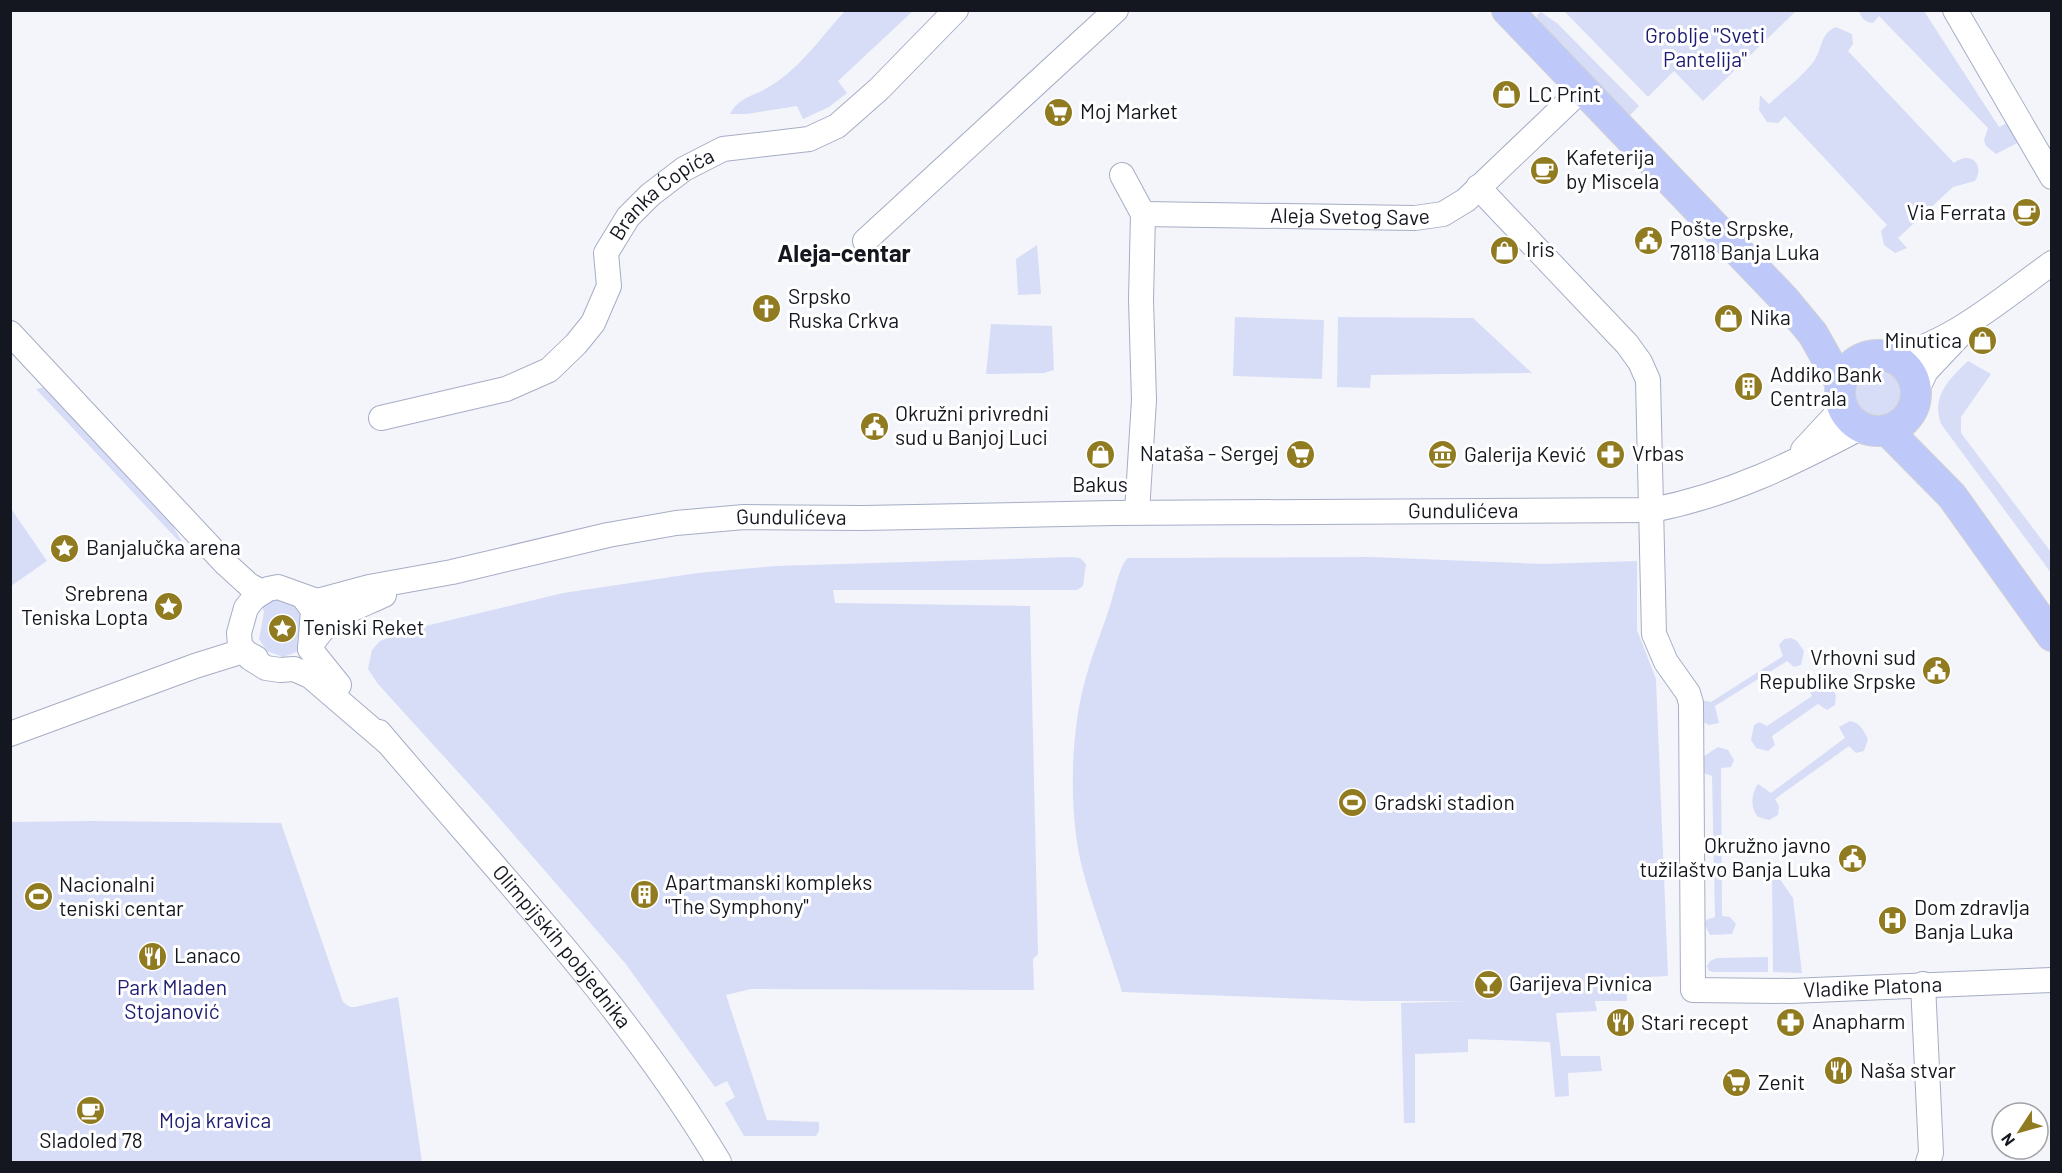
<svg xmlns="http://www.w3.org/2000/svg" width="2062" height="1173" viewBox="0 0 2062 1173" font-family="Barlow,sans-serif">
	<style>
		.green { fill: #d7ddf7 }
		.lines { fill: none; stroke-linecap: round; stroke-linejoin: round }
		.minor-casing { stroke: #a6adc5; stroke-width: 26 }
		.major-casing { stroke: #d0d1d2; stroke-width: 32 }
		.minor { stroke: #fff; stroke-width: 24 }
		.major { stroke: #bfc9f9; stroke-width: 30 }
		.labels { text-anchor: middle; stroke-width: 6; stroke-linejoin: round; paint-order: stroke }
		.park-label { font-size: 21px; fill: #1d1c71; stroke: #fff }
		.poi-label { font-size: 21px; fill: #151720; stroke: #fff; text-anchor: start }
		.street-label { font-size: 21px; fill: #151720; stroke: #fff }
		.quarter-label { font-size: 24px; font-weight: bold; fill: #151720; stroke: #fff }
	</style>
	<rect width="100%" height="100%" fill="#f4f5fa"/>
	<path class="green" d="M845,11H913L838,81L847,93L829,107L803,119L797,106L747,114H730C739,96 756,96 772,85C801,67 822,36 845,11Z
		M1564,11H1796L1703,101L1674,71L1648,97Z
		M1859,11H1924L1999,127L2013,120L2023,140L1996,154L1986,146L1984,140L1988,128L1879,16L1873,23C1865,22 1861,18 1859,11Z
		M1541,12L1558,24L1639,106L1626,119L1538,25L1537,15Z
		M1836,27L1852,34L1853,44L1848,51L1954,163C1969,150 1986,164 1975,181L1953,187L1898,238L1907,248L1895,253L1884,245L1881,231L1887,225L1785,116L1778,123L1767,122L1759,110L1760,95L1769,104C1784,90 1802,77 1814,61C1823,48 1820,33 1836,27Z
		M1037,245L1041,294L1018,295L1016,259Z
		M1235,317L1324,320L1322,379L1233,376Z
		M1338,317L1473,318L1532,373L1371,375L1370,388L1337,387Z
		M991,324L1052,326L1054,370L1044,373L986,374Z
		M1968,361L1991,374L1961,417V433L2051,552V573L1941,424C1931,397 1949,379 1968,361Z
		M1851 392a27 27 0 1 1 54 0a27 27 0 1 1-54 0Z
		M46,387L168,518L187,550L36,389Z
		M10,507L47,561L11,586H10Z
		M1072,557L1080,558L1086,564L1083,586L1077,590H833L835,603L1030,606L1038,954L1033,959L1034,990L751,989L726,995L767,1120L819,1122V1131L816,1136H744L725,1103L735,1097L727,1081L715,1087L625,963L487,804L378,684L368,669L372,650L380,641L413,629L563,593L698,573L775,566Z
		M1370,557L1543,564L1637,561V630L1656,679L1668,976L1627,978V1001H1595L1597,1011L1556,1013L1561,1056H1600L1602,1071L1568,1073L1569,1096L1555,1097L1550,1042L1468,1039V1052L1415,1054V1123H1404L1401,1003L1469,1001H1366L1122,992C1110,952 1094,912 1083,871C1068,816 1070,732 1086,677C1092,655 1101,633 1108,612C1113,600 1119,564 1128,558Z
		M284,598L298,608C307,622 293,636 299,651L283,657L267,651L259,639L264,612L261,604L265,600Z
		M1791,638L1797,641L1804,651L1801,665L1794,667L1787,661L1715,706L1719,723L1709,725L1703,722L1701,700L1711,702L1783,656L1779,645L1784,639Z
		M1822,678L1836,695L1835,705L1827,710L1818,704L1772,736L1775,745L1768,751L1756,748L1751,740L1754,725L1759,722L1767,726L1812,696C1809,689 1805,686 1811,679Z
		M1850,721C1861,723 1863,730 1868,739L1864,751L1856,753L1849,746L1775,799L1779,806L1778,815L1769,820L1758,817C1750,808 1751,793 1758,784L1771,793L1845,738L1839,727Z
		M1718,747L1728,750L1734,760L1731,767L1721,768L1722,916L1730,917L1736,924L1732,934L1710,935L1705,925L1706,920L1715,917L1712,776L1700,772L1701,758Z
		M90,821L281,823L343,1002L350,1007H355L398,997L422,1162H11V822Z
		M1772,868L1793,898L1802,973L1773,972Z
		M1768,957V972H1714L1709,971L1707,966L1710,961L1717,958Z"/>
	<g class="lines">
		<defs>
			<g id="minor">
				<path d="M1955,10L2052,177"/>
				<path d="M1122,175L1143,214L1141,300L1144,400L1137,512"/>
				<path id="s1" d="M1478,187L1627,344L1640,362L1648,380L1654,634L1666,662L1688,693L1691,703L1693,990L1791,991L2052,980"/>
				<path id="s2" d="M1143,214L1415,218L1443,214L1466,200L1581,90"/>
				<path d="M865,241L1116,10"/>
				<path d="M10,333L226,564L249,585L262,592"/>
				<path d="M1891,357C1950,345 2003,298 2052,263"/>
				<path d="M1916,392L1926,371L1960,335"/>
				<path id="s3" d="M381,418L506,389L549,370L576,344L593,323L609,286L606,253L628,217L650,195L684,169L723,149L809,139L837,126L879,89L956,10"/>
				<path d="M1803,450L1843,407"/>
				<path d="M304,598L313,610L310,649L339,685"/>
				<path d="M310,648C328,614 352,610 384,595"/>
				<path id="s4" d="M379,732C499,874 623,1002 719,1162"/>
				<path d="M10,734L195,666L243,651L256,658"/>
				<path id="s5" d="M388,743L310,676L294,669L280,670L266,668L250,658L240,645L239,633L246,608L254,598L268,589L278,587L317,601L369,587L452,572L608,535L676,523L744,517L863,518L1113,513L1652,510C1730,495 1792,464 1862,427"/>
				<path d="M1923,984L1931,1153L1928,1162"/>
			</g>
			<path id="major" d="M1507,10L1784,299L1813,334L1841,384
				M1840 393a38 38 0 1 1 76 0a38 38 0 1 1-76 0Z
				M1887,430L1952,496L2052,636"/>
		</defs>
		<use href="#minor" class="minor-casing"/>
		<use href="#major" class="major-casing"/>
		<use href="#minor" class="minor"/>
		<use href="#major" class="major"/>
	</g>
	<defs>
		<symbol id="shop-disc" viewBox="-11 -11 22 22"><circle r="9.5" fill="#917b21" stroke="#fff"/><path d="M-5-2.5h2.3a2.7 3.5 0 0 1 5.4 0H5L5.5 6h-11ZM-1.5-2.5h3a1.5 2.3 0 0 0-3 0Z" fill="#fff"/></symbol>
		<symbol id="supermarket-disc" viewBox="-11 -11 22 22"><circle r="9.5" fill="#917b21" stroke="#fff"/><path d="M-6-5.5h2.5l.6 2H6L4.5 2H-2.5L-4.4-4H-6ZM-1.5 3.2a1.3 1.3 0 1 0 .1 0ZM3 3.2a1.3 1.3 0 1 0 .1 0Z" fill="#fff"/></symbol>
		<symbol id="cafe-disc" viewBox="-11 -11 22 22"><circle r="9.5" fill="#917b21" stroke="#fff"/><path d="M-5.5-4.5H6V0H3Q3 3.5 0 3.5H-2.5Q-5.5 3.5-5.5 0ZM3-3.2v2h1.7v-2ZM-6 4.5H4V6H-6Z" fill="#fff"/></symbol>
		<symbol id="civic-disc" viewBox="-11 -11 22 22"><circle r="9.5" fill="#917b21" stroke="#fff"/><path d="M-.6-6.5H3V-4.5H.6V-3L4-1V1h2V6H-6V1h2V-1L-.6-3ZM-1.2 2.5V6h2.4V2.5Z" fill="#fff"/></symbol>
		<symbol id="church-disc" viewBox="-11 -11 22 22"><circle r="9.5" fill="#917b21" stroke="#fff"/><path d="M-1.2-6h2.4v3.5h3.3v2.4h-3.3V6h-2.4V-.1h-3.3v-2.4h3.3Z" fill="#fff"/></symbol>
		<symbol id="building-disc" viewBox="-11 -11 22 22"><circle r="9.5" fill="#917b21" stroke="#fff"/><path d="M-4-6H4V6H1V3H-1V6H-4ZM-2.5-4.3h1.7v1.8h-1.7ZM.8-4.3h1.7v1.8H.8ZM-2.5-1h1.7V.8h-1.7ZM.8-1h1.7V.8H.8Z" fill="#fff"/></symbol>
		<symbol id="pharmacy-disc" viewBox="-11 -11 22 22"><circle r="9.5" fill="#917b21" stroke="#fff"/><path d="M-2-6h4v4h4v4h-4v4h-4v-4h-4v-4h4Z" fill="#fff"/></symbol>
		<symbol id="museum-disc" viewBox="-11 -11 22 22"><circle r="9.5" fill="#917b21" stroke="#fff"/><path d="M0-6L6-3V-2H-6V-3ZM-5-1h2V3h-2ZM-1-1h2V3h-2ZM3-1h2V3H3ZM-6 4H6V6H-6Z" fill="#fff"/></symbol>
		<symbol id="sight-disc" viewBox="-11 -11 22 22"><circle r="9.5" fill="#917b21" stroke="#fff"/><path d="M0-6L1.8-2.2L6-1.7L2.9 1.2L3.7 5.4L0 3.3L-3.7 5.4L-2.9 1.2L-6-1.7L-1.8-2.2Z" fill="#fff"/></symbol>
		<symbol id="stadium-disc" viewBox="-11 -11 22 22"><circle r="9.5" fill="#917b21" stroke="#fff"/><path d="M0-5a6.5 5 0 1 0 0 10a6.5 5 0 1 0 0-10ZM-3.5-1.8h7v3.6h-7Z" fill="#fff"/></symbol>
		<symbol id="hospital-disc" viewBox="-11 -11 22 22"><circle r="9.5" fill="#917b21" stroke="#fff"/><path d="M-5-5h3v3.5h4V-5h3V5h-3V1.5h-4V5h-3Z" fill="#fff"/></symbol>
		<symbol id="restaurant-disc" viewBox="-11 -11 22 22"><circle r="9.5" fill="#917b21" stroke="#fff"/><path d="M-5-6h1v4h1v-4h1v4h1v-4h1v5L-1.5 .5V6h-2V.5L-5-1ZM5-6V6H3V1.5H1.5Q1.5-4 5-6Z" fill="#fff"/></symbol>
		<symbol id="bar-disc" viewBox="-11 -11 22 22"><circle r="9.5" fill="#917b21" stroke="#fff"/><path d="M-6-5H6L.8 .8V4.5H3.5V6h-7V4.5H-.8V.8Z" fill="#fff"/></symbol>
	</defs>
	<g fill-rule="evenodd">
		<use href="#shop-disc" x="1490" y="78" width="33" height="33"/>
		<use href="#supermarket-disc" x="1042" y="96" width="33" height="33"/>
		<use href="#cafe-disc" x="1528" y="154" width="33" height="33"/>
		<use href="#cafe-disc" x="2010" y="196" width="33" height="33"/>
		<use href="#civic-disc" x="1632" y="224" width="33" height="33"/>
		<use href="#shop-disc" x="1488" y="234" width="33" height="33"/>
		<use href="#church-disc" x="750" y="292" width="33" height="33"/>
		<use href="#shop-disc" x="1712" y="302" width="33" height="33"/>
		<use href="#shop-disc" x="1966" y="324" width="33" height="33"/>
		<use href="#building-disc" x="1732" y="370" width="33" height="33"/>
		<use href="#civic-disc" x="858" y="410" width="33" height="33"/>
		<use href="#shop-disc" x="1084" y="438" width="33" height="33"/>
		<use href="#supermarket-disc" x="1284" y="438" width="33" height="33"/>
		<use href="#pharmacy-disc" x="1594" y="438" width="33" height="33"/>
		<use href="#museum-disc" x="1426" y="438" width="33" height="33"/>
		<use href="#sight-disc" x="48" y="532" width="33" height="33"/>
		<use href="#sight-disc" x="152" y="590" width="33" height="33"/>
		<use href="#sight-disc" x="266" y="612" width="33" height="33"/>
		<use href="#civic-disc" x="1920" y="654" width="33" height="33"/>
		<use href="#stadium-disc" x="1336" y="786" width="33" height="33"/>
		<use href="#civic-disc" x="1836" y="842" width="33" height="33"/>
		<use href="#building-disc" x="628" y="878" width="33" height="33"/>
		<use href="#stadium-disc" x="22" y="880" width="33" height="33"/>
		<use href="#hospital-disc" x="1876" y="904" width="33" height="33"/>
		<use href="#restaurant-disc" x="136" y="940" width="33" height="33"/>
		<use href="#bar-disc" x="1472" y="968" width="33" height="33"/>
		<use href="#pharmacy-disc" x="1774" y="1006" width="33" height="33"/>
		<use href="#restaurant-disc" x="1604" y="1006" width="33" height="33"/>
		<use href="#restaurant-disc" x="1822" y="1054" width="33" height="33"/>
		<use href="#supermarket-disc" x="1720" y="1066" width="33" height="33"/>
		<use href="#cafe-disc" x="74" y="1094" width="33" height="33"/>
	</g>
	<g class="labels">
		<g class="park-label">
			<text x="1705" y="43">Groblje "Sveti<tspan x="1705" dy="24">Pantelija"</tspan></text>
			<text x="172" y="995">Park Mladen<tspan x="172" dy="24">Stojanović</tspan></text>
			<text x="215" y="1128">Moja kravica</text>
		</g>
		<g class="poi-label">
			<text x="1528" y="102">LC Print</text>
			<text x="1080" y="119">Moj Market</text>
			<text x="1566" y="165">Kafeterija<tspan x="1566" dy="24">by Miscela</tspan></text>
			<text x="2006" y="220" text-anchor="end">Via Ferrata</text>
			<text x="1670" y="236">Pošte Srpske,<tspan x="1670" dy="24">78118 Banja Luka</tspan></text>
			<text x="1526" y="257">Iris</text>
			<text x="788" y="304">Srpsko<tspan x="788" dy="24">Ruska Crkva</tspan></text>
			<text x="1750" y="325">Nika</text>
			<text x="1962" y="348" text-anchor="end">Minutica</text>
			<text x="1770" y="382">Addiko Bank<tspan x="1770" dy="24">Centrala</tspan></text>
			<text x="895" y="421">Okružni privredni<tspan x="895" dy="24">sud u Banjoj Luci</tspan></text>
			<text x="1279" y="461" text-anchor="end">Nataša - Sergej</text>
			<text x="1632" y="461">Vrbas</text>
			<text x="1464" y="462">Galerija Kević</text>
			<text x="1100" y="492" text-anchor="middle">Bakus</text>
			<text x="86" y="555">Banjalučka arena</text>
			<text x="148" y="601" text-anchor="end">Srebrena<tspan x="148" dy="24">Teniska Lopta</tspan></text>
			<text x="303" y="635">Teniski Reket</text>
			<text x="1916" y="665" text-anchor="end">Vrhovni sud<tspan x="1916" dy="24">Republike Srpske</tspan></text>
			<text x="1374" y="810">Gradski stadion</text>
			<text x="1831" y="853" text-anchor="end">Okružno javno<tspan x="1831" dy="24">tužilaštvo Banja Luka</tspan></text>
			<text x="665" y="890">Apartmanski kompleks<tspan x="665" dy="24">"The Symphony"</tspan></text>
			<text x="59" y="892">Nacionalni<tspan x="59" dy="24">teniski centar</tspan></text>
			<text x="1914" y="915">Dom zdravlja<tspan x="1914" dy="24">Banja Luka</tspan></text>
			<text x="174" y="963">Lanaco</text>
			<text x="1509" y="991">Garijeva Pivnica</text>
			<text x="1812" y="1029">Anapharm</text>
			<text x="1641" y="1030">Stari recept</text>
			<text x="1860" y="1078">Naša stvar</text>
			<text x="1758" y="1090">Zenit</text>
			<text x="91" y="1148" text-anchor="middle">Sladoled 78</text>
		</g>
		<g class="street-label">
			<text dy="7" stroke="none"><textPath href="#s3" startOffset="396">Branka Ćopića</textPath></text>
			<text dy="7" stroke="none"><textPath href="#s2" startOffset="207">Aleja Svetog Save</textPath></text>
			<text dy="7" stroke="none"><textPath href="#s5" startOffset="1458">Gundulićeva</textPath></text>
			<text dy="7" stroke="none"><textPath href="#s5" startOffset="786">Gundulićeva</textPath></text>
			<text dy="7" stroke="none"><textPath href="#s4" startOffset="282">Olimpijskih pobjednika</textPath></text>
			<text dy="7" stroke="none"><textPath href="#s1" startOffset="1058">Vladike Platona</textPath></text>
		</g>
		<g class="quarter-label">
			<text x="844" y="262">Aleja-centar</text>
		</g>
	</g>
	<rect width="2062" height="1173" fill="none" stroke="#151720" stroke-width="24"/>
	<g transform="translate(2020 1131) rotate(234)"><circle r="28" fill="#ffffff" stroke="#a1a2a6" stroke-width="1.5"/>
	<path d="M0-4.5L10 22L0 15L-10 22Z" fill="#917b21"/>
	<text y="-9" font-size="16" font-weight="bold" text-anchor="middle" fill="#151720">N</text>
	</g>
</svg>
